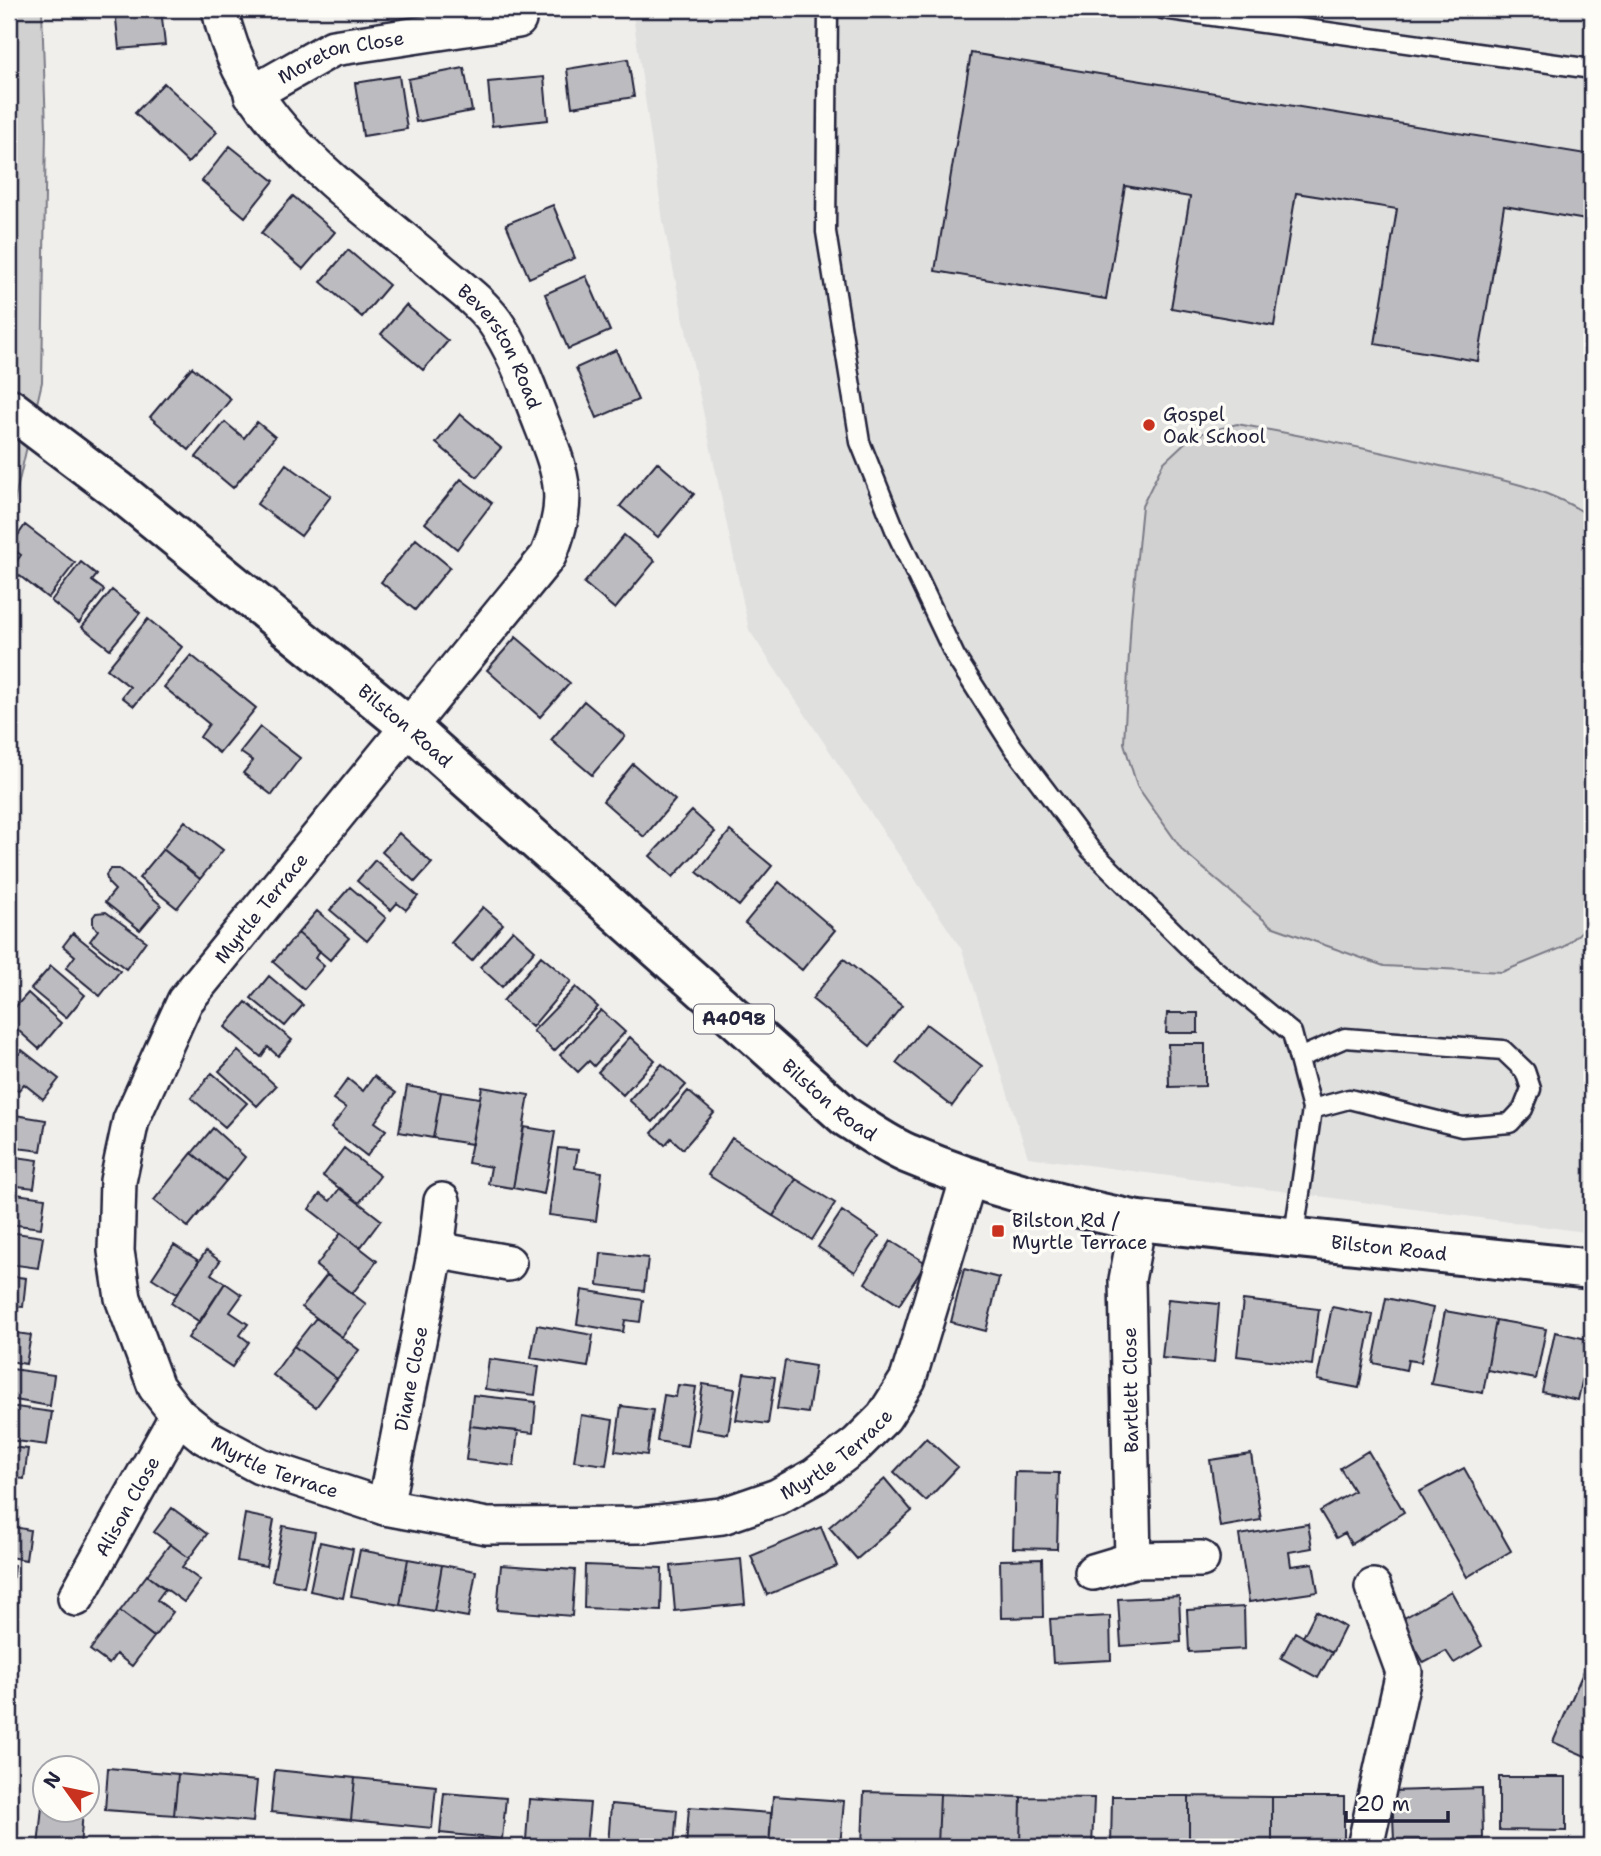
<svg xmlns="http://www.w3.org/2000/svg" width="1601" height="1856" viewBox="0 0 1601 1856" font-family="'Shantell Sans',sans-serif">
	<style>
		.built { fill: #e0e0df }
		.green { fill: #d2d1d1; stroke: #7a7a86; stroke-width: 2 }
		.building { fill: #bcbcc0; stroke: #22223b; stroke-width: 2 }
		.lines { fill: none; stroke-linecap: round; stroke-linejoin: round }
		.lane-casing { stroke: #22223b; stroke-width: 23 }
		.street-casing { stroke: #22223b; stroke-width: 40 }
		.primary-casing { stroke: #22223b; stroke-width: 44 }
		.lane { stroke: #fdfcf7; stroke-width: 18 }
		.street { stroke: #fdfcf7; stroke-width: 35 }
		.primary { stroke: #fdfcf7; stroke-width: 38 }
		.poi-dot { fill: #c8321e; stroke: #fdfcf7; stroke-width: 2.5 }
		.labels { text-anchor: middle; stroke-width: 7; stroke-linejoin: round; paint-order: stroke }
		.shield { fill: #fdfcf7; stroke: #646373; stroke-width: 2 }
		.shield-label { font-size: 18px; font-weight: bold; fill: #22223b }
		.street-label { font-size: 19px; fill: #22223b; stroke: #fdfcf7 }
		.poi-label { font-size: 19px; fill: #22223b; stroke: #fdfcf7; text-anchor: start }
	</style>
	<rect width="100%" height="100%" fill="#f0efec"/>
	<filter id="ink" filterUnits="userSpaceOnUse"><feTurbulence type="fractalNoise" baseFrequency=".0143" numOctaves="2"/><feDisplacementMap in="SourceGraphic" scale="14" xChannelSelector="R" yChannelSelector="G"/><feConvolveMatrix kernelMatrix="1 2 1 2 8 2 1 2 1" color-interpolation-filters="sRGB"/></filter>
	<g filter="url(#ink)">
		<path class="built" d="M632,9H1592V1233L1028,1157L962,950L749,630L663,221Z"/>
		<path class="green" d="M9,9H42L46,129L42,382L9,524Z
			M1237,424C1304,436 1370,449 1436,465C1489,477 1548,486 1592,518V922L1564,947L1502,972L1384,966L1271,926L1183,851L1137,786L1124,743L1131,618L1142,506L1163,463L1192,436Z"/>
		<path class="building" d="M115,9H161L165,45L119,49Z
			M971,53L1592,155V221L1504,206L1478,361L1375,344L1397,209L1296,193L1274,326L1171,308L1190,197L1125,186L1106,299L935,271Z
			M628,59L634,97L572,107L567,69Z
			M464,68L472,111L416,122L408,79Z
			M399,76L407,129L363,136L355,83Z
			M544,77L548,120L492,126L488,82Z
			M164,83L217,132L188,163L135,113Z
			M230,146L274,181L245,217L202,181Z
			M293,196L335,232L303,269L261,233Z
			M553,205L575,258L529,278L506,224Z
			M348,250L389,285L362,317L321,282Z
			M586,276L610,331L568,349L545,294Z
			M406,305L448,341L423,370L381,334Z
			M616,350L638,400L597,418L576,368Z
			M192,367L231,399L189,450L150,417Z
			M460,414L501,448L477,477L436,443Z
			M225,422L244,438L257,422L275,437L233,488L196,457Z
			M657,462L694,494L658,537L620,506Z
			M286,464L331,496L301,536L257,504Z
			M461,479L492,503L457,549L425,523Z
			M25,525L75,563L48,598L11,569L21,555L10,547Z
			M624,535L655,561L615,609L584,583Z
			M416,539L450,567L415,610L381,582Z
			M81,562L97,575L92,581L104,590L79,623L51,601Z
			M112,590L140,613L110,649L82,627Z
			M148,619L182,647L134,706L122,697L130,687L107,669Z
			M516,637L570,683L540,717L487,670Z
			M191,655L256,708L219,753L200,737L209,724L164,687Z
			M584,701L625,736L592,775L551,740Z
			M260,727L300,758L272,795L243,773L253,761L240,752Z
			M633,764L675,800L644,837L603,801Z
			M692,811L715,832L673,877L650,856Z
			M185,821L223,850L200,879L163,849Z
			M730,831L772,866L739,906L697,872Z
			M399,833L432,863L415,882L382,852Z
			M163,849L200,879L177,908L139,878Z
			M375,860L418,896L406,910L397,903L391,910L357,881Z
			M110,869H119L161,905L140,930L105,902L115,890L108,883L106,875Z
			M779,882L835,930L802,970L745,923Z
			M350,887L386,918L367,941L330,910Z
			M483,907L503,924L472,961L451,943Z
			M317,911L349,938L330,960L298,933Z
			M106,912L146,941L126,969L90,941L98,930L93,926V917L96,913Z
			M513,930L535,950L502,987L480,967Z
			M73,933L120,971L100,996L66,968L75,956L63,946Z
			M298,933L320,951L315,958L324,966L304,989L273,962Z
			M541,956L571,981L532,1027L503,1001Z
			M844,959L902,1006L870,1046L812,999Z
			M51,966L85,995L66,1018L31,989Z
			M269,976L303,1005L285,1026L251,998Z
			M576,987L598,1007L554,1051L533,1031Z
			M28,993L61,1023L39,1049L9,1022V1014Z
			M246,1002L292,1040L278,1056L268,1047L261,1057L225,1027Z
			M601,1010L625,1032L594,1066L589,1061L578,1072L560,1055Z
			M1167,1013H1198V1033H1166Z
			M926,1024L982,1066L952,1106L896,1063Z
			M630,1037L655,1060L623,1095L598,1072Z
			M1168,1044H1205V1086L1169,1087Z
			M22,1050L59,1079L43,1099L24,1084L18,1091L9,1084V1067Z
			M238,1051L276,1086L257,1106L219,1071Z
			M662,1064L686,1085L653,1122L629,1100Z
			M212,1073L247,1103L225,1127L191,1098Z
			M374,1076L396,1093L375,1122L386,1130L367,1156L331,1128L346,1108L333,1099L348,1079L363,1091Z
			M407,1086L441,1092L433,1138L399,1132Z
			M482,1087L529,1095L513,1188L488,1184L491,1167L468,1163Z
			M688,1091L714,1113L683,1149L671,1138L665,1145L652,1133Z
			M441,1092L480,1098L472,1144L433,1138Z
			M9,1114L46,1120L41,1151L9,1147Z
			M524,1127L555,1132L544,1194L513,1188Z
			M213,1128L245,1157L226,1181L192,1153Z
			M732,1138L796,1179L773,1216L708,1175Z
			M344,1148L380,1176L359,1203L323,1176Z
			M558,1148L578,1150L575,1168L602,1172L596,1221L549,1215Z
			M192,1153L226,1181L188,1227L154,1200Z
			M9,1156L38,1160L34,1188L9,1185Z
			M796,1179L835,1203L812,1240L773,1216Z
			M340,1188L381,1220L360,1248L309,1209L320,1194L330,1201Z
			M9,1193L45,1198L41,1228L9,1224Z
			M842,1211L879,1236L855,1272L818,1247Z
			M9,1232L43,1237L38,1268L9,1264Z
			M341,1233L377,1261L352,1294L316,1266Z
			M891,1241L926,1263L899,1305L865,1283Z
			M174,1245L199,1261L177,1294L152,1278Z
			M206,1251L220,1261L211,1274L225,1283L200,1322L171,1303Z
			M601,1253L648,1258L644,1291L598,1285Z
			M964,1269L999,1278L986,1331L951,1322Z
			M327,1275L366,1304L342,1337L302,1307Z
			M9,1276L26,1278L23,1307L11,1306L9,1323Z
			M225,1283L242,1295L230,1312L248,1324L240,1335L249,1342L232,1367L188,1338Z
			M582,1290L643,1300L640,1322L625,1320L623,1332L577,1324Z
			M1386,1298L1433,1308L1421,1362L1408,1360L1406,1370L1373,1363Z
			M1168,1299L1219,1304L1214,1363L1162,1358Z
			M1243,1300L1319,1309L1312,1365L1237,1356Z
			M1332,1307L1373,1315L1359,1388L1317,1380Z
			M1445,1311L1496,1320L1483,1393L1431,1384Z
			M316,1318L359,1350L337,1379L294,1346Z
			M1496,1320L1546,1329L1536,1379L1487,1370Z
			M537,1325L593,1335L588,1367L531,1358Z
			M9,1332L31,1335L26,1364L9,1361Z
			M1555,1332L1591,1340L1578,1400L1542,1392Z
			M294,1346L337,1379L316,1407L273,1375Z
			M489,1359L539,1366L535,1395L485,1389Z
			M785,1361L815,1366L808,1413L777,1409Z
			M12,1369L54,1375L50,1406L9,1399Z
			M744,1373L775,1377L768,1424L736,1420Z
			M703,1384L735,1389L728,1434L696,1429Z
			M678,1385L696,1387L687,1446L657,1441L664,1395L676,1397Z
			M1592,1393V1420L1586,1418Z
			M473,1395L536,1402L533,1433L470,1426Z
			M9,1406L52,1412L47,1445L9,1440Z
			M621,1406L653,1410L647,1455L615,1451Z
			M581,1415L613,1420L606,1465L574,1461Z
			M470,1426L518,1431L514,1466L466,1460Z
			M926,1438L958,1467L926,1501L894,1472Z
			M9,1447L28,1449L24,1479L9,1477Z
			M1368,1451L1404,1512L1351,1544L1345,1533L1336,1538L1320,1511L1354,1491L1340,1468Z
			M1251,1454L1261,1520L1220,1527L1210,1460Z
			M1464,1468L1511,1551L1467,1577L1419,1492Z
			M1015,1472L1059,1473L1057,1549L1013,1548Z
			M885,1479L912,1511L857,1559L829,1527Z
			M172,1508L207,1534L189,1558L154,1532Z
			M245,1514L274,1520L266,1566L237,1561Z
			M1308,1524L1312,1548L1289,1552L1291,1566L1313,1563L1318,1592L1249,1602L1239,1535Z
			M9,1526L30,1530L26,1560L9,1557Z
			M283,1526L315,1532L304,1587L272,1581Z
			M821,1527L837,1566L767,1595L751,1556Z
			M320,1542L353,1549L343,1598L310,1591Z
			M170,1544L189,1558L182,1567L200,1580L184,1602L147,1575Z
			M360,1550L408,1559L400,1605L351,1596Z
			M408,1559L442,1565L434,1611L400,1605Z
			M741,1559L745,1604L675,1611L671,1566Z
			M1042,1559L1043,1617L1001,1618L1000,1560Z
			M9,1564L14,1565L11,1595H9Z
			M442,1565L476,1571L468,1617L434,1611Z
			M501,1565L575,1570L572,1616L497,1610Z
			M585,1565L662,1568L661,1611L584,1608Z
			M147,1575L165,1589L157,1600L173,1612L154,1637L120,1611Z
			M1451,1591L1482,1646L1454,1663L1446,1651L1424,1663L1399,1621Z
			M1179,1596L1181,1642L1121,1646L1118,1599Z
			M1244,1607L1245,1649L1189,1652L1187,1610Z
			M120,1611L154,1637L132,1666L116,1654L109,1664L90,1650Z
			M1316,1611L1345,1627L1332,1653L1303,1637Z
			M1110,1616L1111,1660L1053,1663L1050,1619Z
			M1295,1632L1332,1653L1318,1678L1281,1658Z
			M1592,1652V1759L1553,1742Z
			M108,1768L178,1774L174,1815L105,1810Z
			M275,1770L355,1778L351,1820L271,1812Z
			M178,1774L257,1781L253,1822L174,1815Z
			M1499,1777H1566V1831L1499,1830Z
			M355,1778L436,1786L432,1828L351,1820Z
			M1482,1788L1483,1838L1394,1841L1392,1791Z
			M864,1792L940,1794L938,1847L862,1846Z
			M444,1793L506,1798L502,1839L440,1833Z
			M940,1794L1021,1797L1020,1847H938Z
			M773,1796L844,1801L840,1847H769Z
			M1112,1796H1189V1847H1111Z
			M1189,1796L1272,1797V1847H1189Z
			M1021,1797L1094,1798L1092,1847H1020Z
			M1272,1797H1344V1847H1272Z
			M529,1799L590,1803L586,1845L526,1840Z
			M611,1804L677,1810L674,1847L608,1846Z
			M42,1806L46,1811H83L80,1847H38Z
			M689,1807L771,1813L769,1847H686Z"/>
		<g class="lines">
			<defs>
				<path id="lane" d="M828,9L826,232L860,442L896,532L955,656L1013,747L1090,849L1198,956L1292,1033L1312,1109L1294,1235
					M1163,9L1592,69
					M1299,1058L1345,1038L1503,1050L1525,1071L1531,1089L1523,1109L1510,1123L1462,1127L1349,1099L1312,1109"/>
				<g id="street">
					<path id="s1" d="M220,9C242,127 353,194 437,268C456,285 480,301 495,322C516,352 529,391 542,424C563,477 571,502 548,556L185,1001L131,1120L118,1181L116,1251L123,1298L156,1387L178,1415L204,1436L260,1466L385,1507L487,1526L641,1525L722,1516L777,1497L815,1476L857,1444L884,1417L908,1379L969,1177"/>
					<path id="s2" d="M252,94L333,48L518,20"/>
					<path d="M436,1250L508,1263"/>
					<path id="s3" d="M385,1507L436,1250L442,1201"/>
					<path d="M1133,1560L1127,1280L1138,1221"/>
					<path d="M1093,1572L1133,1560L1201,1559"/>
					<path id="s4" d="M76,1598L178,1415"/>
					<path d="M1365,1847L1404,1672L1373,1587"/>
				</g>
				<g id="primary">
					<path id="s5" d="M9,408L119,491L409,727L846,1117C867,1130 888,1146 911,1155C984,1186 1061,1205 1138,1221L1592,1269"/>
				</g>
			</defs>
			<use href="#lane" class="lane-casing"/>
			<use href="#street" class="street-casing"/>
			<use href="#primary" class="primary-casing"/>
			<use href="#lane" class="lane"/>
			<use href="#street" class="street"/>
			<use href="#primary" class="primary"/>
		</g>
	</g>
	<g class="poi-dot">
		<circle cx="1149" cy="425" r="7"/>
		<rect x="991" y="1224" width="14" height="14" rx="3.5"/>
	</g>
	<g class="labels">
		<rect class="shield" x="694" y="1004.5" width="80" height="29" rx="5"/>
		<g class="shield-label">
			<text x="734" y="1025">A4098</text>
		</g>
		<g class="street-label">
			<text dy="7" stroke="none"><textPath href="#s2" startOffset="98">Moreton Close</textPath></text>
			<text dy="7" stroke="none"><textPath href="#s1" startOffset="448">Beverston Road</textPath></text>
			<text dy="7" stroke="none"><textPath href="#s5" startOffset="508">Bilston Road</textPath></text>
			<text transform="translate(261 908) rotate(-51)" y="7">Myrtle Terrace</text>
			<text dy="7" stroke="none"><textPath href="#s5" startOffset="1074">Bilston Road</textPath></text>
			<text dy="7" stroke="none"><textPath href="#s5" startOffset="1662">Bilston Road</textPath></text>
			<text dy="7" stroke="none"><textPath href="#s3" startOffset="131">Diane Close</textPath></text>
			<text transform="translate(1130 1390) rotate(-91)" y="7">Bartlett Close</text>
			<text dy="7" stroke="none"><textPath href="#s1" startOffset="2389">Myrtle Terrace</textPath></text>
			<text dy="7" stroke="none"><textPath href="#s1" startOffset="1801">Myrtle Terrace</textPath></text>
			<text dy="7" stroke="none"><textPath href="#s4" startOffset="105">Alison Close</textPath></text>
		</g>
		<g class="poi-label">
			<text x="1163" y="421">Gospel<tspan x="1163" dy="22">Oak School</tspan></text>
			<text x="1012" y="1227">Bilston Rd /<tspan x="1012" dy="22">Myrtle Terrace</tspan></text>
		</g>
	</g>
	<rect width="1601" height="1856" fill="none" stroke="#fdfcf7" stroke-width="35"/>
	<rect x="18" y="18" width="1566" height="1821" fill="none" stroke="#22223b" stroke-width="2.5" filter="url(#ink)"/>
	<g transform="translate(66 1789) rotate(303)"><circle r="33" fill="#fdfcf7" stroke="#a5a5ac" stroke-width="2"/>
	<path d="M0-5L12 26L0 18L-12 26Z" fill="#c8321e"/>
	<text y="-10" font-size="19" font-weight="bold" text-anchor="middle" fill="#22223b">N</text>
	</g>
	<path d="M1346 1811v10h102v-10" fill="none" stroke="#22223b" stroke-width="3.5"/>
	<text x="1356" y="1811" font-size="21" fill="#22223b" stroke="#fdfcf7" stroke-width="5" paint-order="stroke">20 m</text>
</svg>
